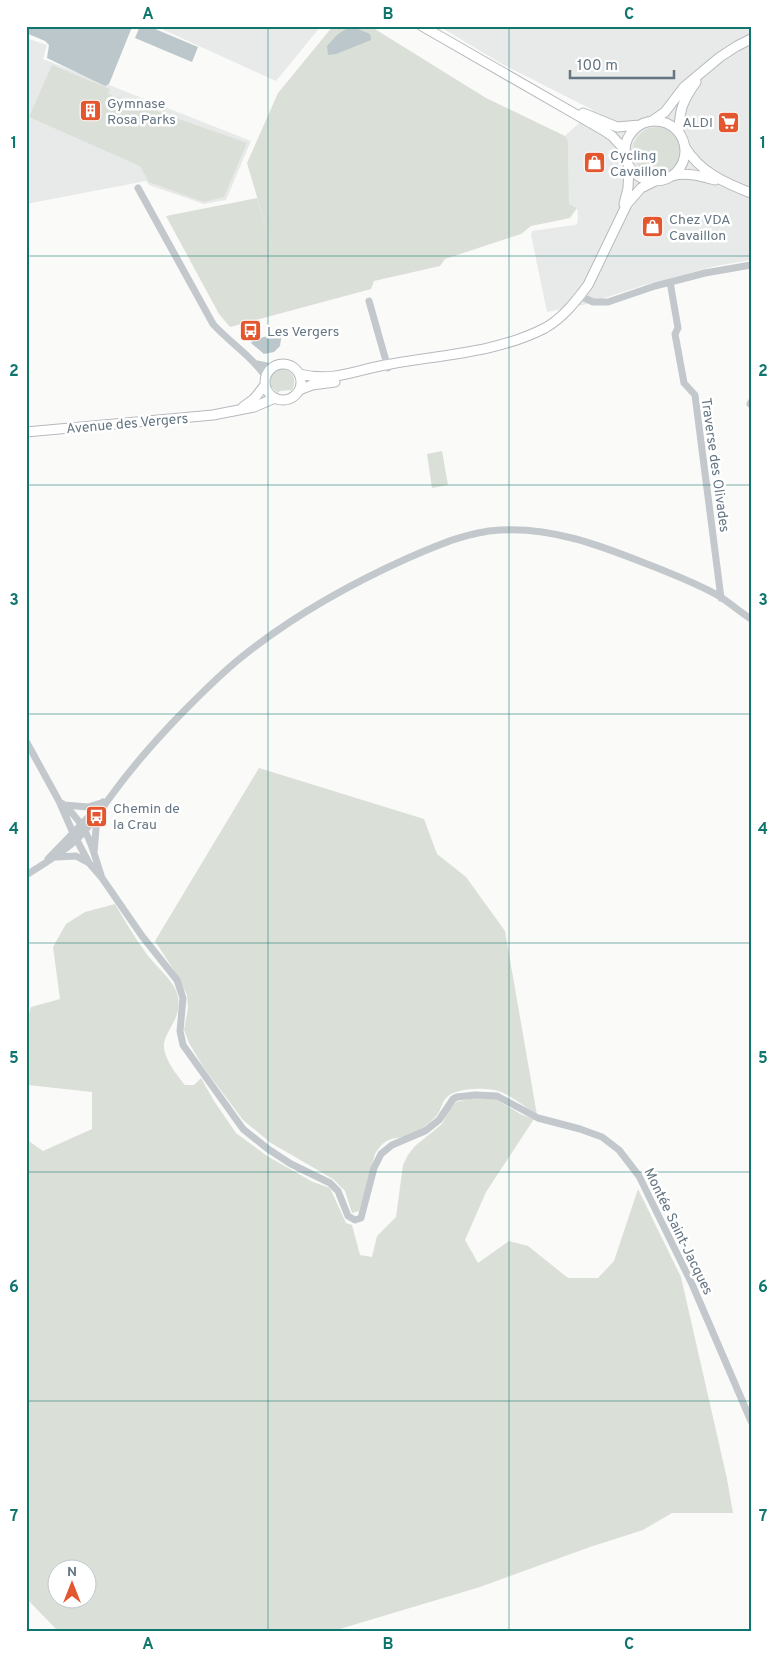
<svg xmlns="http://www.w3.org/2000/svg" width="777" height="1657" viewBox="0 0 777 1657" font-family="Overpass,sans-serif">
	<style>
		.built { fill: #e8e9e9 }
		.green { fill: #dadfd7; fill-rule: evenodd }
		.water { fill: #bbc7cb }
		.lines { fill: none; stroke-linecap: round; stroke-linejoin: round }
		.major-casing { stroke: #b5babe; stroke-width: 11 }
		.minor { stroke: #c3c8cc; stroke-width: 7 }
		.major { stroke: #fff; stroke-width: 9 }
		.grid { fill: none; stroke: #0f766e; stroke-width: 1; stroke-opacity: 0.55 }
		.labels { text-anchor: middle; stroke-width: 5; stroke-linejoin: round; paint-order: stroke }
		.poi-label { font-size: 14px; fill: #657683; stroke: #fff; text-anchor: start }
		.street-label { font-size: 14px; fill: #657683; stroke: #fff }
		.neatline { fill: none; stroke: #0f766e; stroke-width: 2 }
		.grid-label { font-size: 16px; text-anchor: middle; font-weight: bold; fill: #0f766e }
	</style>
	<rect width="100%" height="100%" fill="#fafaf8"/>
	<path class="built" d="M155,26H321L276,81Z
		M439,26H751V260L716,266L641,286L583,305L547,312L531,235L532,231L574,225L577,224L578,216L577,208L569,204L568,141L565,136L593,110L502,64Z
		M26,38L47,45L43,59L251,141L226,200L204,204L149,185L146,181L26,204Z"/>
	<path class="green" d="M333,26H370L486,98L565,136L568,141L569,204L577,208L570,218L531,226L521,234L445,259L440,266L374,281L371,289L230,327L219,314L166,216L257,198L277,265L247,163L278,93Z
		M52,65L110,89L108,94L247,143L224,197L204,202L149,182L140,166L29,117Z
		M633 151a24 24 0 1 1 48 0a24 24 0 1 1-48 0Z
		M279,369C292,369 298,378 292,390L280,391L278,393L271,387C269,379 271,373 279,369Z
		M442,451L448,485L432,488L427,454Z
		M259,768L424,819L437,854L466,877L505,931L537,1115C526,1108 514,1097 501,1092C489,1087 455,1087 446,1098C442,1102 441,1110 437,1115C433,1120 425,1126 420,1130C400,1144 389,1130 375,1154L359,1211L352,1213L345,1191L333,1179L271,1143L243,1120L204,1068L189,1043L184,1030L188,1008L187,995L177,975L155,941Z
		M115,904C125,921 135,938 146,953C155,966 176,982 178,997C182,1018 166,1029 164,1044C163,1058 177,1075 185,1085H194L201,1078L214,1101L236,1133L267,1156L313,1182L330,1188L346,1223L352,1225L360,1255L372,1257L377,1236L396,1217L403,1165L408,1155L415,1146L442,1124L450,1107L456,1102L469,1099L494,1098L522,1115L534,1119L486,1192L465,1240L478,1263L509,1241L528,1246L568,1278H598L614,1261L638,1189L681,1277L727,1479L733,1513H672L643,1530L590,1547L480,1587L333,1631H58L26,1598V1139L43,1151L92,1129V1092L28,1085L26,1079V1025L31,1007L60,999L53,947L66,924L85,912ZM58,1570H88V1600H58Z"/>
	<path class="water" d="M26,26H132V27L109,84L105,86L47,58L49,45L45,41L26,33Z
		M140,26H148L198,47L192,62L135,38Z
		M346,29H358L370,34L371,40L336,54L328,55L327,46L337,35Z
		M282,332L280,346L274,352L264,354L251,343L253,340Z"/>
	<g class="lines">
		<defs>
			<path id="major" d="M422,26L603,130L612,136L625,150
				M583,113L617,127L640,125
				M652,121L665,112L684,87L720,57L737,46L751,39
				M625 151a30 30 0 1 1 60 0a30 30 0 1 1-60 0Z
				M679,133C679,110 683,100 696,82
				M685,147C700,172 725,183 751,193
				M672,176C687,172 700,176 715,180
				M624,204L628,188L629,167
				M265 382a18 18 0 1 1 36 0a18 18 0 1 1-36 0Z
				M299,374C334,382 352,371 385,365C438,355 497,353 545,328C563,318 576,301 588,285L627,204L641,188L655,181
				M299,390L312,385L335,382
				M243,407L254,399L265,385
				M26,432L213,415L254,407L275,398"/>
		</defs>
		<use href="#major" class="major-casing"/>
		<path class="minor" d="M138,188L213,324C230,343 252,356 265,376
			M670,282L678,328L675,334L684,383L695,395L721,598
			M580,296L593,302H608L655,286L705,273L751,265
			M369,301L388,368
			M257,364L271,367
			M750,404L751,402
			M26,741L59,801L73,833L89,863L102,878L142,936L177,980L183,998L180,1031L183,1045L243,1129L268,1149L291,1164L330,1183L338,1191L348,1216L355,1220L361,1218L362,1214L374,1168L381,1154L392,1145L425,1131L439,1120L453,1099L457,1097L475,1095L497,1096L538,1118L580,1129L602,1137L619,1150L639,1176L692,1284L751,1421
			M63,804C80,820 87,831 94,853
			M64,805L88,807L101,803
			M97,816L94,853L101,875
			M57,857L76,856L89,863
			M48,859L103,802
			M26,875C44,864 61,854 76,840C90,827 100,811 111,796C132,767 155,741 179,716C200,695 220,674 243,656C293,616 350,584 408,558C438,545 467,532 500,530C552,527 599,545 647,564C672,574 696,583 719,596C730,603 740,612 751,619"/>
		<use href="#major" class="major"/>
	</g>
	<path class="grid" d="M268,26V1631M509,26V1631M26,256H751M26,485H751M26,714H751M26,943H751M26,1172H751M26,1401H751"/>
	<defs>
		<symbol id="building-square" viewBox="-11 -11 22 22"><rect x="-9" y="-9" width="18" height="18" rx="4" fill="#e4572e" stroke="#fff"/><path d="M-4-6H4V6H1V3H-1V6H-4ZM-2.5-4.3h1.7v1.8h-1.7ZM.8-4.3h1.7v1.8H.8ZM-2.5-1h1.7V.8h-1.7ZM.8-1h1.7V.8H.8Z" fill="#fff"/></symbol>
		<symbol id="supermarket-square" viewBox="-11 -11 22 22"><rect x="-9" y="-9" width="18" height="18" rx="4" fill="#e4572e" stroke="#fff"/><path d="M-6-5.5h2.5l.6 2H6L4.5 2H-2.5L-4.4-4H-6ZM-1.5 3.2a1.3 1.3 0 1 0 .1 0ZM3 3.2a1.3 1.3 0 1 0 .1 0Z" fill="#fff"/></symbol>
		<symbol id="shop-square" viewBox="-11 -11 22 22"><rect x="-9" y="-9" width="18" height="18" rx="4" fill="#e4572e" stroke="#fff"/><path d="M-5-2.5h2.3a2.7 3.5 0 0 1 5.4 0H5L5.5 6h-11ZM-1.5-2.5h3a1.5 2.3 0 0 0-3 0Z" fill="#fff"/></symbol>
		<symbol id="bus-square" viewBox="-11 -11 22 22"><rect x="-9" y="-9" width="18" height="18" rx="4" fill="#e4572e" stroke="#fff"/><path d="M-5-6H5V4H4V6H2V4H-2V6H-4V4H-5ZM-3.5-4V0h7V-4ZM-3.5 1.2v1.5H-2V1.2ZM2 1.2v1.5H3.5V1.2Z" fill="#fff"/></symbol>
	</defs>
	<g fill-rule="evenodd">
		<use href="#building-square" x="78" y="98" width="25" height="25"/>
		<use href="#supermarket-square" x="716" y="110" width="25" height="25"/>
		<use href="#shop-square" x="582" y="150" width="25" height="25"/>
		<use href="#shop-square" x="640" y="214" width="25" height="25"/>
		<use href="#bus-square" x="238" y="318" width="25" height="25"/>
		<use href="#bus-square" x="84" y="804" width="25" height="25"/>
	</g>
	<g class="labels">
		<g class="poi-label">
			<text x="107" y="108">Gymnase<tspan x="107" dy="16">Rosa Parks</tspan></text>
			<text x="713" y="127" text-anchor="end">ALDI</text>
			<text x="610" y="160">Cycling<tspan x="610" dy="16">Cavaillon</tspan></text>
			<text x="669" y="224">Chez VDA<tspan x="669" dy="16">Cavaillon</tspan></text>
			<text x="267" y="336">Les Vergers</text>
			<text x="113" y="813">Chemin de<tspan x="113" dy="16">la Crau</tspan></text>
		</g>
		<g class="street-label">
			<text transform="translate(127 423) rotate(-5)" y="5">Avenue des Vergers</text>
			<text transform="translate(716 465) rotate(82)" y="5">Traverse des Olivades</text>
			<text transform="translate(679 1231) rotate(64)" y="5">Montée Saint-Jacques</text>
		</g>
	</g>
	<rect width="777" height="1657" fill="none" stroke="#ffffff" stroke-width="55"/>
	<g transform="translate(72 1584)"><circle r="24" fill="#ffffff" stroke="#c1c8cd"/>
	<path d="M0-4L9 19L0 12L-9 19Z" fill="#e4572e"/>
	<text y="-8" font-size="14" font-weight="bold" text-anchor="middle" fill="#657683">N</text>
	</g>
	<path d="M570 70v8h104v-8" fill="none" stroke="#657683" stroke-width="2.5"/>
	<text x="577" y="70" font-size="15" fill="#657683" stroke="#ffffff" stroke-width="4" paint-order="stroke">100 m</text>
	<rect x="28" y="28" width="722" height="1602" class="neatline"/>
	<g class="grid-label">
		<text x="148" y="19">A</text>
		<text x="388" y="19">B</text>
		<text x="629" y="19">C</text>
		<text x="14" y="148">1</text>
		<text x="763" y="148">1</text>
		<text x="14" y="376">2</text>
		<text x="763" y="376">2</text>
		<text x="14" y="605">3</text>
		<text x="763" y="605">3</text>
		<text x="14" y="834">4</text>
		<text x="763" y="834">4</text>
		<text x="14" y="1063">5</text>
		<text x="763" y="1063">5</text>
		<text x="14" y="1292">6</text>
		<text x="763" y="1292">6</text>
		<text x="14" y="1521">7</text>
		<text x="763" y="1521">7</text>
		<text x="148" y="1649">A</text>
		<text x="388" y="1649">B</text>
		<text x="629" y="1649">C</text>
	</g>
</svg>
